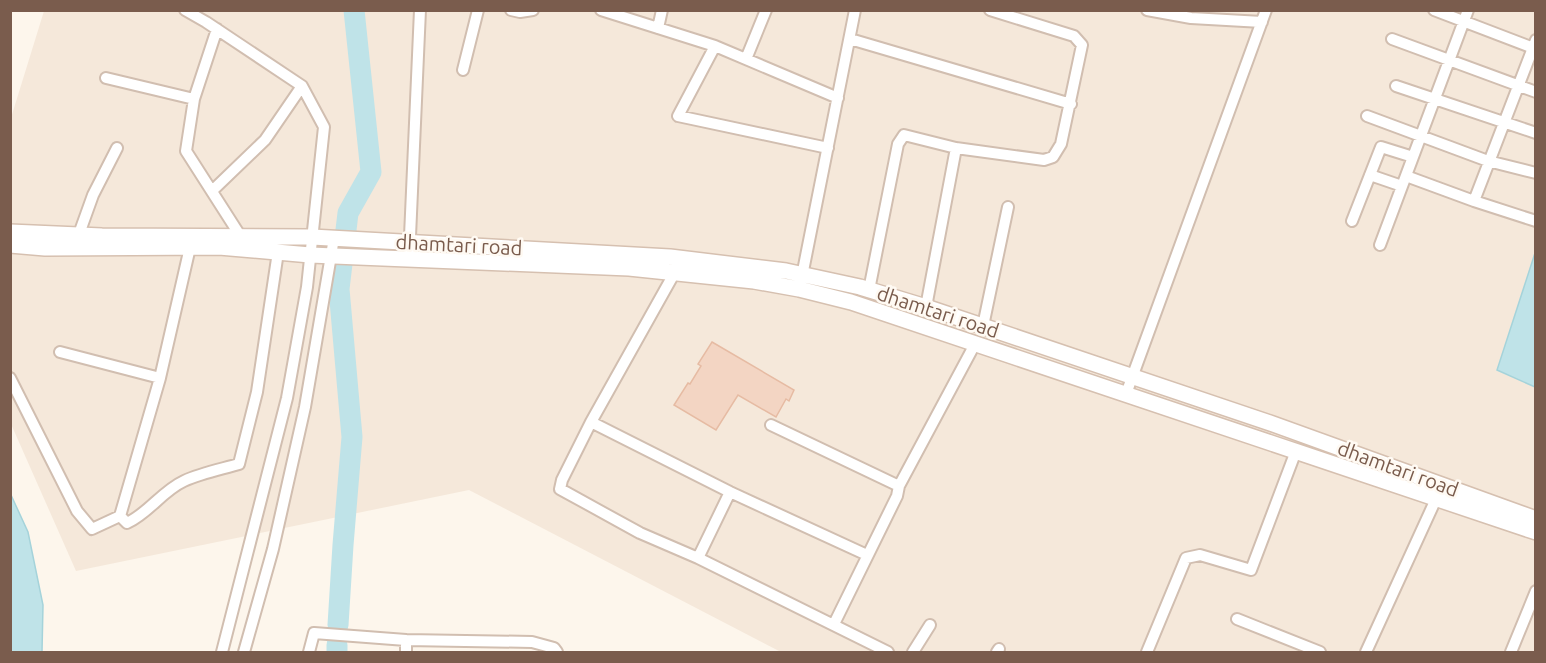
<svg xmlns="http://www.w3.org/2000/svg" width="1546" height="663" viewBox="0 0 1546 663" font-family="Ubuntu,sans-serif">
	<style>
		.residential { fill: #f5e8da }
		.water { fill: #bfe3e8; stroke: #a5d3da; stroke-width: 1.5 }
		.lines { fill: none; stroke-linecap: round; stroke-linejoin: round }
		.river { stroke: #bfe3e8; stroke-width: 21 }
		.building { fill: #f3d5c3; stroke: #e6bba3; stroke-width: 1.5 }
		.minor-casing { stroke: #d1beb0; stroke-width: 14 }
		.secondary-casing { stroke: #d6c0b0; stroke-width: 18 }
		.minor { stroke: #fff; stroke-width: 10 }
		.secondary { stroke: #fff; stroke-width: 15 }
		.labels { text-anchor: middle; stroke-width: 5; stroke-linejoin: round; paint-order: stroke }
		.street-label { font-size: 20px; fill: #7a5c4d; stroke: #fffaf3 }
	</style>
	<rect width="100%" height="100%" fill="#fdf6ec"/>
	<path class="residential" d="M44,11H1535V652H781L469,490L76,571L11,424L10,121Z"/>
	<path class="water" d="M1535,253L1536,387H1535L1497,370Z
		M11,495L28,532L43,605L42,652H11Z"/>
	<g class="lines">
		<path class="river" d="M338,625L343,545L352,437L339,289L348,213L371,172L354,10
			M337,652V645"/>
	</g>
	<path class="building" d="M712,342L794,390L789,401L786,399L776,417L738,395L716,430L674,405L688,383L690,384L701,366L698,364Z"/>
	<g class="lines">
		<defs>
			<path id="minor" d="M185,10L206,22L302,86L324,127L307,287L287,398L222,652
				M511,10L520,12L533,10
				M601,10L715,46L838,98
				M1147,10L1191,18L1262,22
				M1434,10L1536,49
				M658,28L662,10
				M217,29L194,99L186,151L241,237
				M850,39L1071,104
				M1392,39L1536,92
				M715,46L678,116L828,148
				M746,59L766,10
				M463,70L478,10
				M106,78L194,99
				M1396,86L1536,133
				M1367,116L1488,161L1536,173
				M1370,175L1402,186
				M1406,176L1474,201L1536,40
				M213,190L265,140L302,86
				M1474,201L1536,221
				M1352,221L1381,147L1413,157
				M79,234L93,195L117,148
				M1380,245L1468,10
				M409,259L420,10
				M675,272L591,422L562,480L560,489L640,533L698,558L888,652
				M801,281L855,10
				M869,290L898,144L904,135L956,148L1044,160L1053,157L1061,144L1082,45L1074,36L990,10
				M926,307L956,148
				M983,326L1008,207
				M60,352L160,378
				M10,378L77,511L92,529L120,516L160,378L191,243
				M1126,394L1266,10
				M591,422L730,492L867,555
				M771,425L899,486
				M120,516L127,523C149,513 162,491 184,481C201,473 222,469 239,464L257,392L278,252
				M698,558L730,492
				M1237,619L1320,652
				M834,624L897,496L899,486L975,344
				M244,652L273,549L305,407L334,238
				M309,652L314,633L406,640
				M406,652V640L532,642L554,648L557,652
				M913,652L930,625
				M997,652L999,649
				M1147,652L1186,558L1200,555L1251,570L1296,451
				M1366,652L1436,499
				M1511,652L1536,591"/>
			<path id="secondary" d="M10,232L102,236L312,237L670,257L786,271L860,287L926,307L1273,424L1536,519
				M10,245L45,248L219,247L310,255L629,268L754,281L799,289L851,302L1536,532"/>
		</defs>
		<use href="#minor" class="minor-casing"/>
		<use href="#secondary" class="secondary-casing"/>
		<use href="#minor" class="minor"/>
		<use href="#secondary" class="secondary"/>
	</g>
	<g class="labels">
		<g class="street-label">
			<text transform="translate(459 245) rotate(3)" y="7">dhamtari road</text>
			<text transform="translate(938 312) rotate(18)" y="7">dhamtari road</text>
			<text transform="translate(1398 469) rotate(20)" y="7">dhamtari road</text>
		</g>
	</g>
	<rect width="1546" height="663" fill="none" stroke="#7a5c4d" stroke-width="24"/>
</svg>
